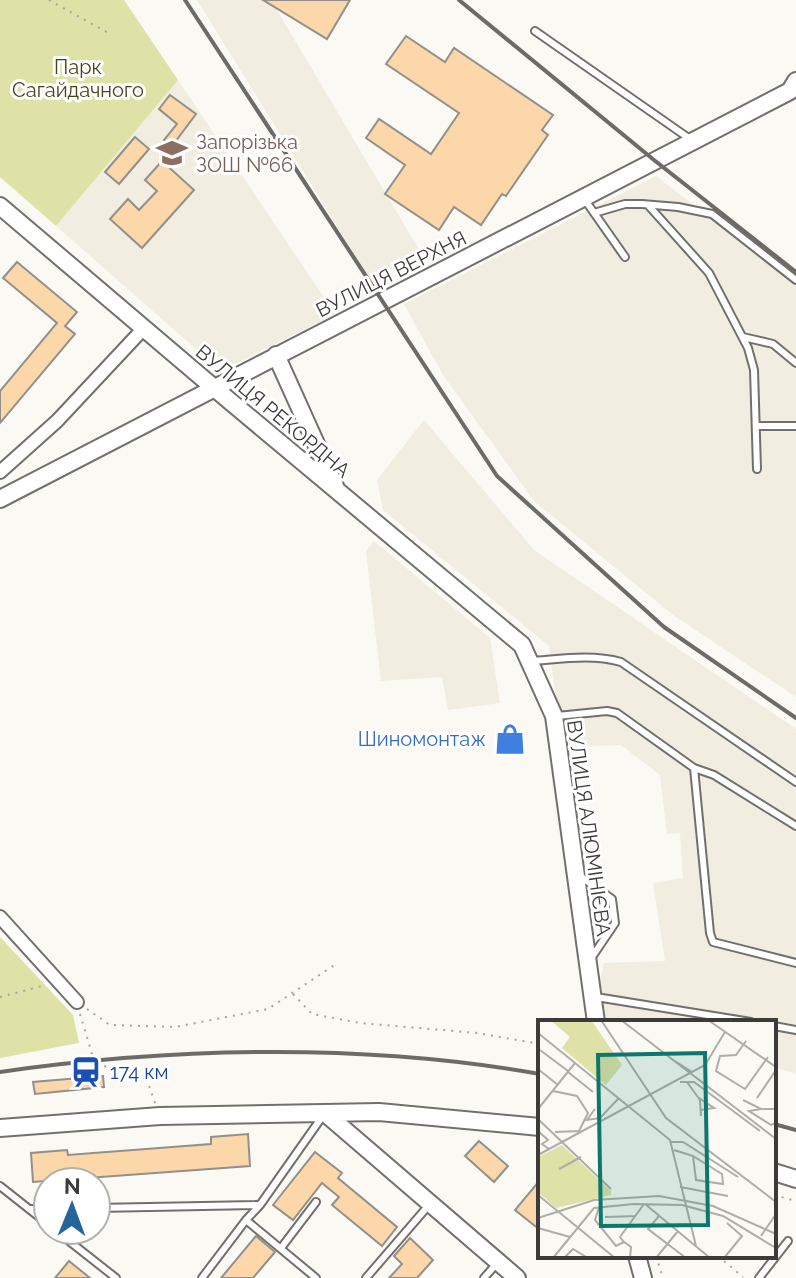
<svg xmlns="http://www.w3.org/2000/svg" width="796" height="1278" viewBox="0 0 796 1278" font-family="Raleway,sans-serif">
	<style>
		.built { fill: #f1ede1 }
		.green { fill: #dee2a7 }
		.building { fill: #fbd7a9; stroke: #93908c; stroke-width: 2 }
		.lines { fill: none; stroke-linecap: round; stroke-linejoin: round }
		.lane-casing { stroke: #72706c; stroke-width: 10 }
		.street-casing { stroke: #72706c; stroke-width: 16 }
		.secondary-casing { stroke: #72706c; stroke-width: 20 }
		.path { stroke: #a6a5a1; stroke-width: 2; stroke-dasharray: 2 6; stroke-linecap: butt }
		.lane { stroke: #fff; stroke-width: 6 }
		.street { stroke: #fff; stroke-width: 12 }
		.secondary { stroke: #fff; stroke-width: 16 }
		.rail { stroke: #6d6b68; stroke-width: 4 }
		.labels { text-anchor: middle; stroke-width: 6; stroke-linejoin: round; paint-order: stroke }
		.park-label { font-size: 20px; fill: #44461d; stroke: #fff }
		.education-label { font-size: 20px; fill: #785e54; stroke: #fff; text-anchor: start }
		.street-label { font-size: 20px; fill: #3c3b39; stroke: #fff }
		.shop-label { font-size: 20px; fill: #366cbe; stroke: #fff; text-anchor: end }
		.transit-label { font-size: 20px; fill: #164399; stroke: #fff; text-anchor: start }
		.inset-road { fill: none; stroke: #afada9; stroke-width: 2 }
		.view { fill: #0f766e; fill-opacity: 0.15; stroke: #0f766e; stroke-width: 4 }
		.inset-edge { fill: none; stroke: #3c3b39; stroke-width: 4 }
	</style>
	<rect width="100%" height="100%" fill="#fbf9f3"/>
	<path class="built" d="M197,0H271L421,253L371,281Z
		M178,80L335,314L221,371L56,226Z
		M656,176L796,284V697L673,615L534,501L443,375L404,304Z
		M424,420L534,550L796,729V1074L774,1067V1022H614L601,1018L597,994L604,963L665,961L653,883L683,878L680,833L667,834L660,775L621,745L562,747L549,646L383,510L377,480Z
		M374,541L490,638L500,703L448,710L442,677L381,681L366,551Z"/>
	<path class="green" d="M0,0H124L178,80L56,226L0,177Z
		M0,937L73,1015L79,1043L0,1058Z"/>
	<path class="building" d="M263,0H350L327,39Z
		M406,36L445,62L454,48L553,115L542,130L548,135L506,196L502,194L481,225L454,207L439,230L385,194L405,165L366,138L379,119L431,154L459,113L386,64Z
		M170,95L196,114L172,146L164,140L177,124L159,109Z
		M135,137L149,149L119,184L105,172Z
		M162,161L194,190L142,248L110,219L128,199L139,210L157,191L145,180Z
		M17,262L77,312L65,326L75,334L0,423V391L57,323L3,278Z
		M103,1076L104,1087L35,1094L33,1082Z
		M248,1134L250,1166L33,1182L31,1153L67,1150L68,1155L211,1144V1137Z
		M479,1141L508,1166L494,1182L465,1156Z
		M315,1152L342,1173L338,1178L397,1227L382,1246L332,1205L339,1197L322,1183L293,1220L273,1205Z
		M540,1180V1230L515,1210Z
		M256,1236L275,1252L253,1278H221Z
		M410,1238L433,1260L417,1278H389L402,1264L394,1256Z
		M69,1261L90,1278H55Z"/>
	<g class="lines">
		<defs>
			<path id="lane" d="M535,31L690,139
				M585,200L625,257
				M648,205L709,273L748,348L754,370L757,469
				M594,213L625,204H642L678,207L712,214L796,280
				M743,337L773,344L796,363
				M756,426H796
				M531,661C561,659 592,654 621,662L796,782
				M557,716L607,711L617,713L694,768L710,933L713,942L796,963
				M694,768L714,775L796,826
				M580,876L612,899L615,923L592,957
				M596,997L751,1022
				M774,1026L796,1030
				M0,1186L48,1224
				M96,1208L260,1205
				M29,1209H48
				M246,1220L316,1278
				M55,1230L116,1278
				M281,1248L316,1202
				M202,1278L246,1220L260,1205L322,1117
				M366,1278L429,1205
				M484,1278L498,1262
				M759,1278L788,1241"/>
			<path id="street" d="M0,472L57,421L144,328
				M0,917L77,1002"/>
			<path id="secondary" d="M0,206L213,387L522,645L554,716L596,1022
				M276,355L335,486
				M0,499L790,91L796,81
				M325,1113L517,1278
				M0,1128L160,1116L379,1112L540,1127
				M774,1172L796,1179
				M637,1256L643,1278"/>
		</defs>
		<use href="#lane" class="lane-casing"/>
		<use href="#street" class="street-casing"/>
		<use href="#secondary" class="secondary-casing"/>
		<path class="path" d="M49,0L110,34
			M293,994L312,1014L360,1023L477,1033L540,1044
			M0,997L46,985
			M87,1009L110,1025L175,1027L268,1009L336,964
			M80,1014L92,1054L93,1065L144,1071L155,1103
			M774,1195L796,1201
			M656,1256L663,1278
			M718,1256L743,1277"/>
		<use href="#lane" class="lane"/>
		<use href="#street" class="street"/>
		<use href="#secondary" class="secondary"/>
		<path class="rail" d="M185,0L497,476L664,627L796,718
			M459,0L654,160L796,272
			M0,1072C175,1047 366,1043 540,1074
			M774,1124L796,1130"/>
	</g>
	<defs>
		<symbol id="school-bare" viewBox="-9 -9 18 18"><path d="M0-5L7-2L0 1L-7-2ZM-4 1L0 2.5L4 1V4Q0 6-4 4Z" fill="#8d6e63" stroke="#fff" stroke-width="2.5" paint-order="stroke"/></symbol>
		<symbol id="shop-bare" viewBox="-9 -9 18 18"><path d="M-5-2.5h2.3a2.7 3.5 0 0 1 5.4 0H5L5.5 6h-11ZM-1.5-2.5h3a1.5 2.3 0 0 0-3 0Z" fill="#3f7fe0" stroke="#fff" stroke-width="2.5" paint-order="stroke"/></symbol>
		<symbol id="station-bare" viewBox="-9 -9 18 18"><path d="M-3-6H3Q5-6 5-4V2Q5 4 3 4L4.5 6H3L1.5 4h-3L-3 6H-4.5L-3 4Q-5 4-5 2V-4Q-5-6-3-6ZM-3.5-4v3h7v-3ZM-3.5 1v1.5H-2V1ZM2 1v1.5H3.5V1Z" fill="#1a4fb4" stroke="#fff" stroke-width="2.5" paint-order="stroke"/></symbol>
	</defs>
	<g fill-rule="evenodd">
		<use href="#school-bare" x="150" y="131" width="44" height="44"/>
		<use href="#shop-bare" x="488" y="717" width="44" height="44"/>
		<use href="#station-bare" x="64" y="1050" width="44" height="44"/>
	</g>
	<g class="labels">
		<g class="park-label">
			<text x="78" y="74">Парк<tspan x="78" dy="23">Сагайдачного</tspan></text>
		</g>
		<g class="education-label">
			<text x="196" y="149">Запорізька<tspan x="196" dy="23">ЗОШ №66</tspan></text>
		</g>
		<g class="street-label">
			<text transform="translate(391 274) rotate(-27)" y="7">ВУЛИЦЯ ВЕРХНЯ</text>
			<text transform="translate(273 411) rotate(40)" y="7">ВУЛИЦЯ РЕКОРДНА</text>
			<text transform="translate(589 828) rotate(82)" y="7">ВУЛИЦЯ АЛЮМІНІЄВА</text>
		</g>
		<g class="shop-label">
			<text x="486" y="746">Шиномонтаж</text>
		</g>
		<g class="transit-label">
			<text x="110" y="1079">174 км</text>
		</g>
	</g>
	<g transform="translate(538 1020)">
		<rect width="238" height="238" fill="#fbf9f3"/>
		<path d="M12,0H53L84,45L68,65L24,28L32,17ZM24,125L73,171V175L18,188L0,172V137Z" fill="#dee2a7"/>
		<path class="inset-road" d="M63,0L128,98L238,182M83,0L238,119M170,0L238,47M0,13L132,120L158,226M208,21L198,35L182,36L178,51L207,69L230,37M2,30L30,51M132,38L154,52M0,49L20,65M30,52L55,72M142,62H156L222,111M149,62L162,80L163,96M15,71L39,76L50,93L41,111L17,112M161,78L176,88L163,90M219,78L238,50M205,80L223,89H238M0,89L37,43M57,89L49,100L62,98L80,79M223,89L211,91L233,105L238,103M0,99L73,169M0,111L10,120L4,124L11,129M133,122H145L200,157M136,130L155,136L158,160L185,164L184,154L155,136M0,135L167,45L187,12M21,149L43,137M142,167L190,176M0,175L77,238M107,184L172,238M61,187L57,200L78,226L86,222L93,227L92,238M121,196L110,209L148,238M67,197L98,196M0,198L56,180L121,176L175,186L238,214M0,208L32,217M223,216L238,194M86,222L82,217L106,184M15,238L56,188L96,184L144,185L185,196L238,228M26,238L35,229L50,238M118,238L140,211M186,238L204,216L189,203"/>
		<path class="view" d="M167,33L170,205L63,206L60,35Z"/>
		<rect width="238" height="238" class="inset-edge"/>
	</g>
	<g transform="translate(72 1206) rotate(1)"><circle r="38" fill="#ffffff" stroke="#b1b1b0" stroke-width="2"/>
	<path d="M0-6L14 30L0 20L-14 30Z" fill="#24649a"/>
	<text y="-12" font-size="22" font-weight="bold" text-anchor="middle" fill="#3c3b39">N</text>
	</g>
</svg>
